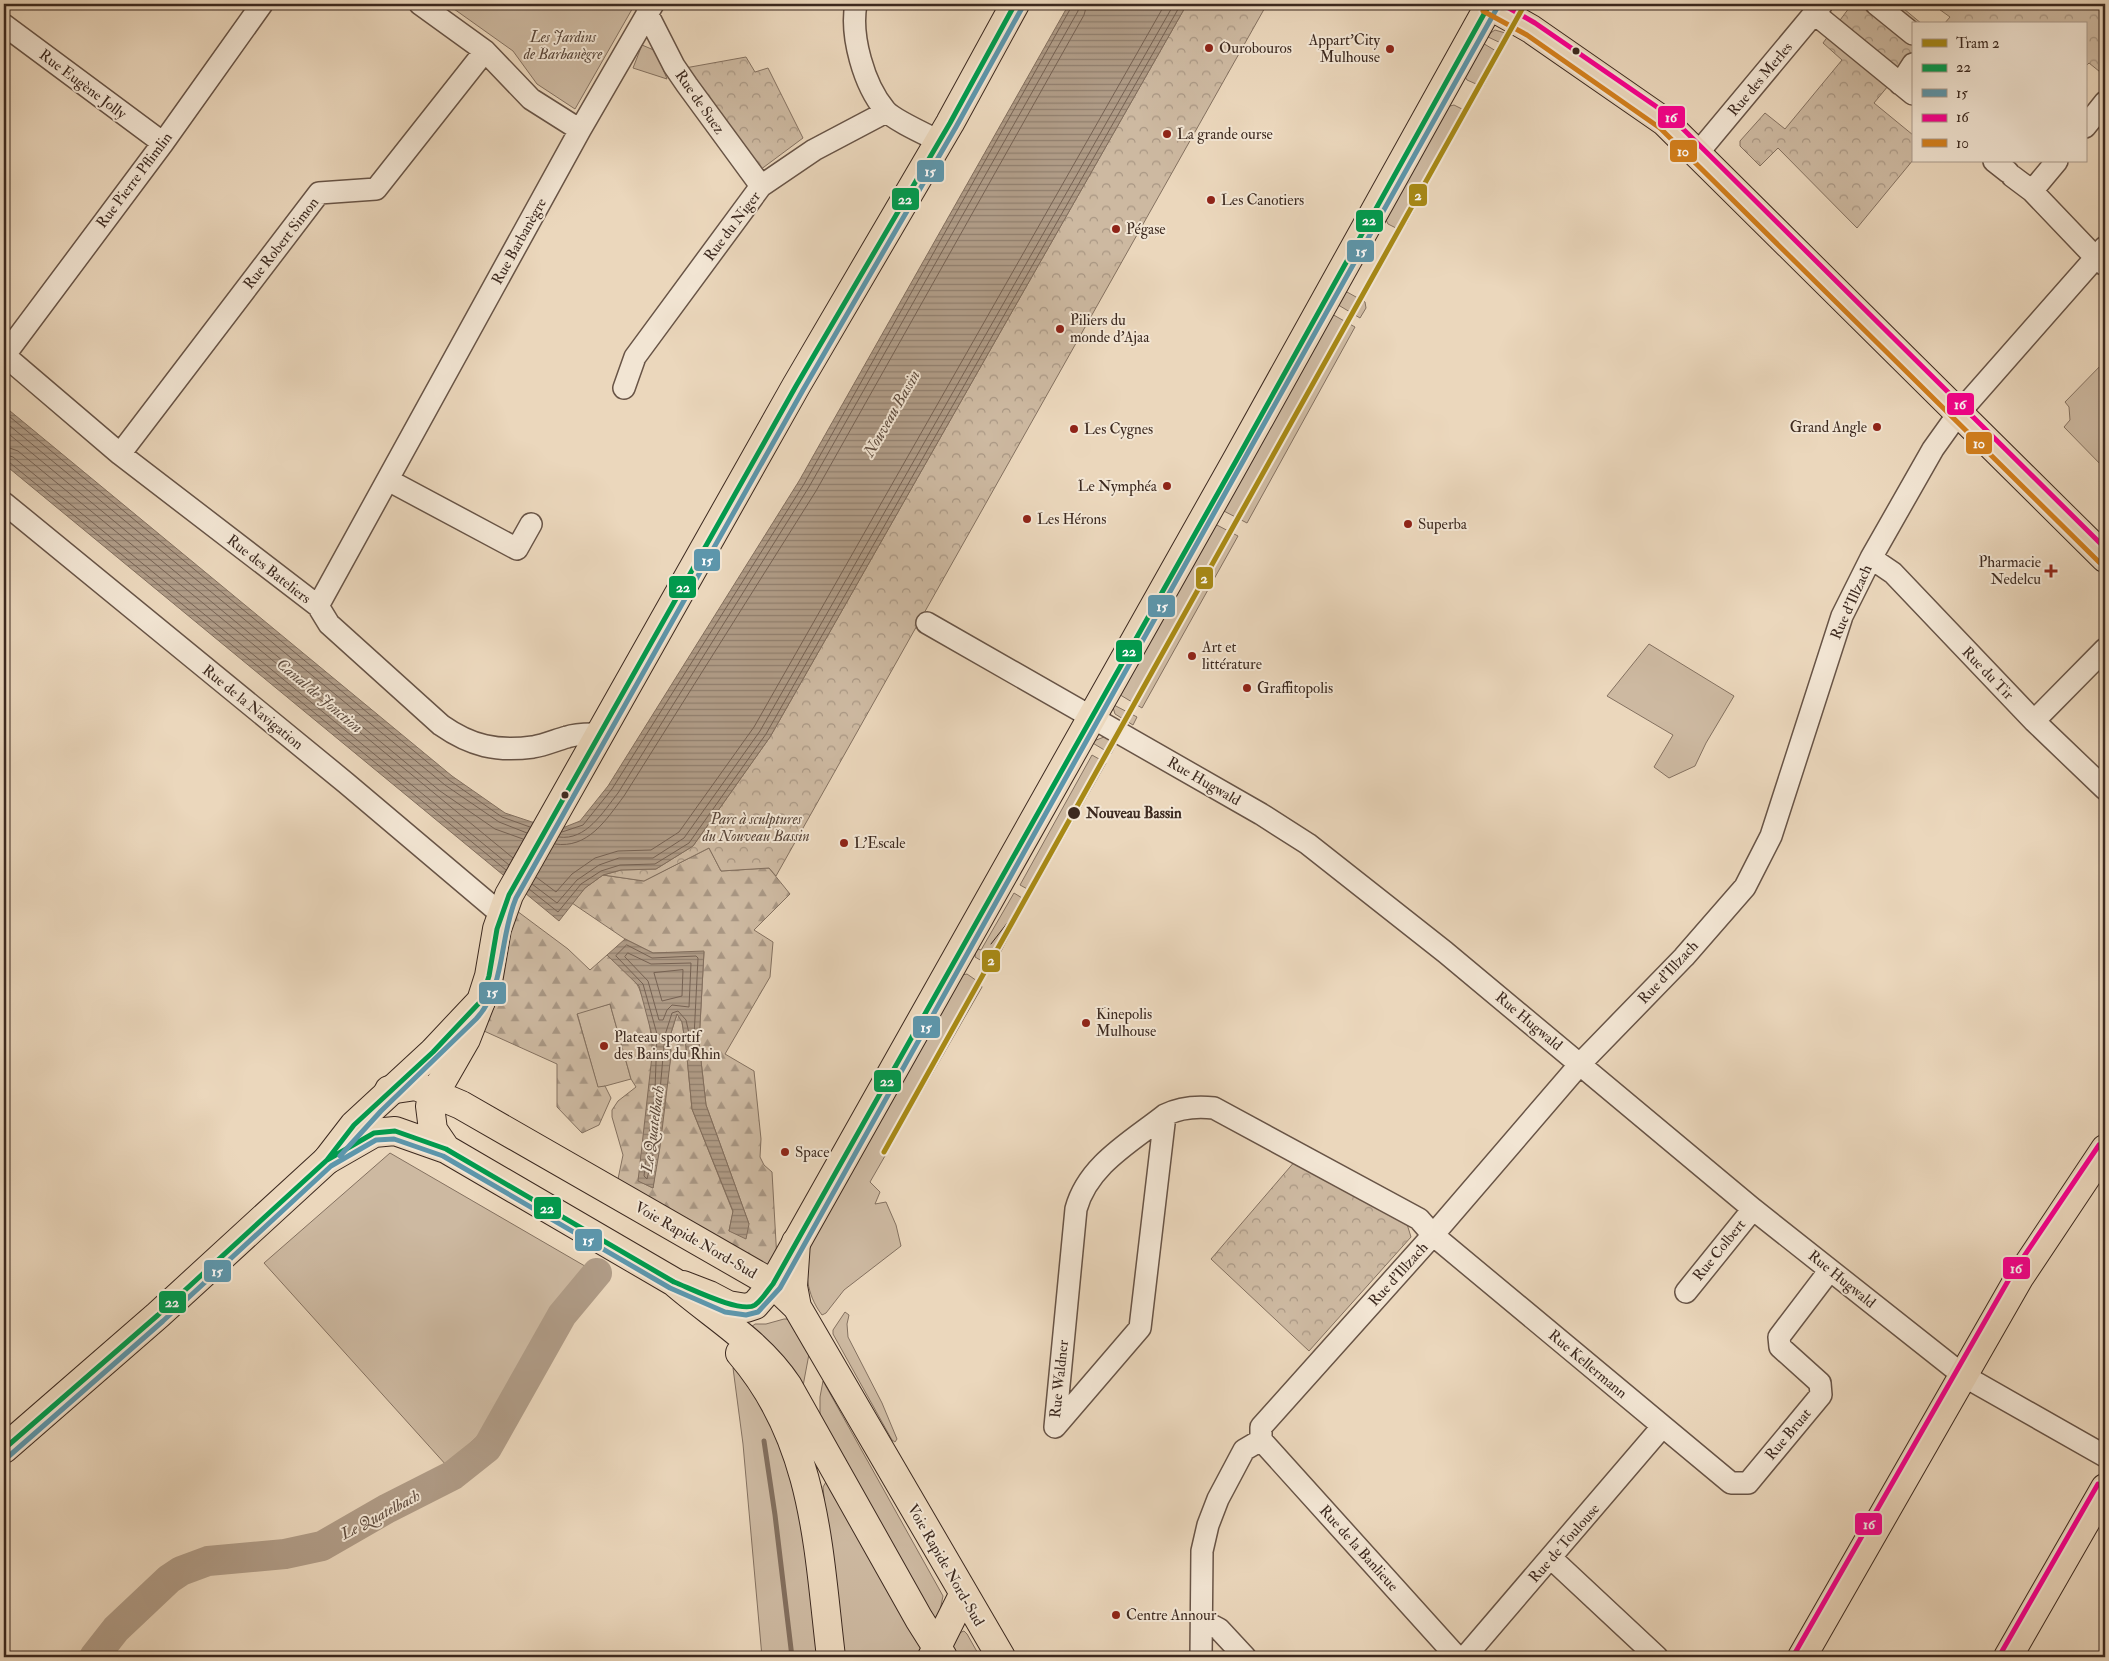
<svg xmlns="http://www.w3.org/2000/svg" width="2109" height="1661" viewBox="0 0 2109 1661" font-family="'IM FELL Double Pica',serif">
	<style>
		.green { fill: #cdb9a1; stroke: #847160 }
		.forest { fill: url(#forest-firs); stroke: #847160 }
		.park { fill: url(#park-crowns); stroke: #847160 }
		.water { fill: url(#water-rules); stroke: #826e5d }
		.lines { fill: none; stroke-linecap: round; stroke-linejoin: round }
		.shore { stroke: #766253; stroke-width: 1 }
		.stream { stroke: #826e5d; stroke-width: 5 }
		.river { stroke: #b09c87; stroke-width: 30 }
		.minor-casing { stroke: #685446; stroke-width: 24 }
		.major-casing { stroke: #3c291f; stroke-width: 30 }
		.highway-casing { stroke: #3c291f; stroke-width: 30 }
		.minor { stroke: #f2e5d3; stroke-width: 21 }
		.major { stroke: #ebd7bc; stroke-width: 28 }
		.highway { stroke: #ebd7bc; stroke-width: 28 }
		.tram { stroke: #3c291f; stroke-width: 1 }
		.bus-1-casing { stroke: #f2e5d3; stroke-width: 9 }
		.bus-2-casing { stroke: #f2e5d3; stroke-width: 9 }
		.bus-3-casing { stroke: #f2e5d3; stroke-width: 9 }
		.bus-4-casing { stroke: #f2e5d3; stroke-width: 9 }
		.bus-1 { stroke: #009b4e; stroke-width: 5 }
		.bus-2 { stroke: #5d96ab; stroke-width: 5 }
		.bus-3 { stroke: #f6008d; stroke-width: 5 }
		.bus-4 { stroke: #d27f1d; stroke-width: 5 }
		.tram-1-casing { stroke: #f2e5d3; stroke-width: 9 }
		.tram-1 { stroke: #a78916; stroke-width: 5 }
		.poi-dot { fill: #8f2418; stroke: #f2e5d3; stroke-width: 2 }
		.bus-dot { fill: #3c291f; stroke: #f2e5d3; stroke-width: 2 }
		.labels { text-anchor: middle; stroke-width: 4; stroke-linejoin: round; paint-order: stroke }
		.park-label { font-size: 15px; font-style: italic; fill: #594639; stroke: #f2e5d3 }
		.poi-label { font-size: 15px; fill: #3c291f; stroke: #f2e5d3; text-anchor: start }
		.street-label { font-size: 15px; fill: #3c291f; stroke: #f2e5d3 }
		.stop-label { font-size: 15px; font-weight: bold; fill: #3c291f; stroke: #f2e5d3; text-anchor: start }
		.water-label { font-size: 16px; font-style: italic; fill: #5f4c3e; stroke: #f2e5d3 }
		.line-badge { stroke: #f2e5d3; stroke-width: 2 }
		.badge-label { font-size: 14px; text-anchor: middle; font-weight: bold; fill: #fff }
	</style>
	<defs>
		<pattern id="forest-firs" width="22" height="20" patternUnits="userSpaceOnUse" patternTransform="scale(1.25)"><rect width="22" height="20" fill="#cdb9a1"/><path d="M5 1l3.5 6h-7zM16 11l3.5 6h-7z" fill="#a89683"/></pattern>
		<pattern id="park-crowns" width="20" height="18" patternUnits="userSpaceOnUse" patternTransform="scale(1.25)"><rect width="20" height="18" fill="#cdb9a1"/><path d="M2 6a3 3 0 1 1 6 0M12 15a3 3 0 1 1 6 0" fill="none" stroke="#a89683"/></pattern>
		<pattern id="water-rules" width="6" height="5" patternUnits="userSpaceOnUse" patternTransform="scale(1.25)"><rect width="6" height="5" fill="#b09c87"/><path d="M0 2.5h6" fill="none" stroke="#907f6e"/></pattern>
	</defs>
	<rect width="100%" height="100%" fill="#ebd7bc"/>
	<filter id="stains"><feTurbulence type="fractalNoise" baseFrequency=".004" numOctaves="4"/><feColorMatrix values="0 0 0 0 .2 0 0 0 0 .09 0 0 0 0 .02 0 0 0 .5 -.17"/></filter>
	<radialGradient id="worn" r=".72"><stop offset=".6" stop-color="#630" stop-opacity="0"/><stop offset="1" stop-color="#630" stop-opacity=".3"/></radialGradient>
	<path class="green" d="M447,4H635L575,109L537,84L513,51Z
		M1495,30L1512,35L1505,45L1486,36Z
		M1481,42L1501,54L1483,87L1467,80L1464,75Z
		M642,45L656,51L667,79L633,68Z
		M1454,105L1468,112L1406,225L1398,229L1388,224L1386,220L1446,107Z
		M1347,292L1365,302L1366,308L1360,318L1335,303Z
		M1330,313L1355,327L1247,523L1220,509Z
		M2105,361V469L2064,427L2070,420L2069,407L2065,402Z
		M1215,524L1238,536L1142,708L1117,693Z
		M1649,644L1734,696L1706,743L1695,766L1669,778L1654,767L1673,735L1607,696Z
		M1112,704L1137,717L1133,725L1115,714Z
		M1104,737L1116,744L1111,754L1091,742Z
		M1092,755L1106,763L1033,892L1020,885Z
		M1014,893L1027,901L996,961L989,965L975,957L976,948L981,950Z
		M967,974L980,983L982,987L870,1182L880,1192L875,1204L886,1202L896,1225L901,1246L844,1290L826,1313L822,1315C806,1294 805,1271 808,1247L962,975Z
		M610,1004L631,1079L598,1088L577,1013Z
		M390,1153L590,1269L553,1314L489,1425L447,1466L264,1263Z
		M845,1312L849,1315L847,1324L848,1337L882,1403L897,1439L895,1442L892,1440L833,1334V1330Z
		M784,1319H789L809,1354L803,1386L751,1327L755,1324H766Z
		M733,1368L750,1373L799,1481L819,1657H762L743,1444Z
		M823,1381L943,1596L938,1620L933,1622L820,1422V1397Z
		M826,1482H829L924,1648L921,1657H839L823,1487Z
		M964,1631L967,1634L980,1657H956L951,1646L959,1633Z"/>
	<path class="forest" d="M709,848L721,871L769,868L790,894L754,930L773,942L770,977L725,1054L754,1071L761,1139L760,1157L764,1165L772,1172L777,1260L766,1270L618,1179L623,1155L612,1117V1110L618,1101L636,1087L631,1079L610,1004L577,1014L598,1087L605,1086L611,1098L599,1125L582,1133L557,1107V1064L484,1031L512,911H517L568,949L590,970L607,955C616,964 634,976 639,988C665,1049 647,1118 639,1181L653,1188L671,1054L670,1036L677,1014L682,1022L686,1047L692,1109L733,1212L729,1231L749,1224L706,1105L699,1043L704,952L653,953L625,939L572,903L585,888L603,875L644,881Z"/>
	<path class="park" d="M1187,4H1267L776,876L769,868L721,871L709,848L644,881L603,875L621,870L656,869L693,846L770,737Z
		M1852,4H1898L1922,24H1913V106L1888,86L1874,103L1913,135V160L1857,228L1778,148L1760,166L1740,146V141L1765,113L1785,129L1842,60L1823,43Z
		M1932,4H2105V76L2089,63L2085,67V24H1944L1950,17Z
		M746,57L755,72L768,68L803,138L760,170L685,68Z
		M1296,1160L1407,1224L1411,1237L1309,1351L1211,1259Z"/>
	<path class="water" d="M1069,4H1187L770,737L693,846L656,869L621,870L603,875L585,888L559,921L4,464V406L452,776L505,813L532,822L565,827L580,821L608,786L799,481Z
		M625,939L653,953L704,951L699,1043L706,1105L749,1224L746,1239L729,1231L733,1211L692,1109L686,1047L682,1022L677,1014L670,1036L671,1055L660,1147L653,1188L638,1181L653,1047L652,1035L639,986L607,955Z"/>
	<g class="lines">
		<path class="shore" d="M4,412L449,780L502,817L530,827
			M4,421L445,785L499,822L527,833
			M4,430L440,791L495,829L523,839
			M4,446L18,451L513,858
			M4,454L13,457L509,865
			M4,460L9,462L506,870
			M562,832L583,825L612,789L804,484L1073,4
			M559,837C586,841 603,812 618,793L809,487L1078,11L1079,4
			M555,844C588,849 606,820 624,796L816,491L1084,15L1087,4
			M536,877L556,892L572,874L595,858L618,851L651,850L679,832L754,727L1165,4
			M532,884L557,903L577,880L599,865L619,858H653L684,838L760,731L1174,4
			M529,889L558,912L581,884L601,871L620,865L655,864L689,843L766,734L1181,4
			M627,945L652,958L696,956L698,958L694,1037L690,1038L686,1020L678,1011L672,1013L665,1035L655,1146L647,1179L644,1176L655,1090L657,1034L643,984L616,956Z
			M628,953L651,964L691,963L689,1007L672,1005L667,1010L663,1020H659L648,981L625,957Z
			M683,970L682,996L662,1001L654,973Z"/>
		<path class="stream" d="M764,1441L775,1515L792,1657"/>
		<path class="river" d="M94,1657L116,1629L169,1579L181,1571L208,1561L285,1554L322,1546L388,1508L453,1475L487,1448L562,1315L597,1273"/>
		<defs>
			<path id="minor" d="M420,4L485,51L531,99L580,130
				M856,4C850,36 864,85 885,110C892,119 927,135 939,141
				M1876,4L1913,34
				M647,13L674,66L687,85L761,186
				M1815,14L1913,94
				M4,25L163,143
				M1900,84L1913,64
				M2085,127L2105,102
				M1697,154L1822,4
				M1994,161L2008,172
				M2012,176L2032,191L2096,258L2105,265
				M2032,191L2057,161
				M4,355L120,454L318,606L329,624L441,725C471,746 497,752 533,747C545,745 556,740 567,737C578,733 590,734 601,734
				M4,356L163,143L262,4
				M624,388L635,357L761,186L814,150L886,112
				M120,454L319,193L376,189L485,51
				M388,480L517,549L531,524
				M4,503L346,783L501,914
				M1871,558L1893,573L2034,721L2105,789
				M318,606L580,130L653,4
				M927,623L1261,814L1308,844L1445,952L1753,1209L1964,1376L2105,1456
				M2034,721L2105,649
				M1165,1115L1140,1328L1055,1427L1076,1209C1088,1165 1131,1142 1165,1115C1181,1107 1196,1106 1214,1108L1419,1219L1433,1235L1731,1483H1748L1821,1395L1820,1383L1780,1347L1779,1337L1830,1270
				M1686,1292L1753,1209
				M1261,1440V1427L1433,1235L1580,1064L1684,957L1745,887L1771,836L1842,616L1871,558L1933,449L1958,414L2105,247
				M1261,1440L1457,1657
				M1551,1558L1657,1657
				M1202,1620L1219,1629L1245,1657
				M1201,1657L1202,1551L1208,1525L1218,1499L1244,1450L1261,1440
				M1465,1657L1662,1427"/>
			<path id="major" d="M1487,4L1531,29L1665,122L2105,558
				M683,1285L709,1295L728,1305L746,1308L755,1305L773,1284L1236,461L1490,4
				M4,1449L158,1315L327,1160L354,1125L433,1052L481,1001L489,976L497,929L509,895L796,386L950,123L1015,4
				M1802,1657L2019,1278L2105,1149
				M2008,1657L2105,1488"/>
			<path id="highway" d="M389,1090L416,1086L461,1105L773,1284L797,1307L1001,1657
				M446,1149L433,1130L430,1106L435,1093L466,1039L481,1001
				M327,1160L374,1133L395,1131L446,1149L674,1282C713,1316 759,1342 788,1386L919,1619L943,1657
				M796,1242L793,1286L797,1307
				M740,1353C816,1441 818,1548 831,1657
				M932,1657L963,1595"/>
		</defs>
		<use href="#minor" class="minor-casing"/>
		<use href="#major" class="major-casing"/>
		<use href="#highway" class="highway-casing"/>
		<use href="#minor" class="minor"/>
		<use href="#major" class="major"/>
		<use href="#highway" class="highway"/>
		<path class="tram" d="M991,944L1018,909"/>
		<defs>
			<path id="bus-1" d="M327,1160L374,1133L395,1131L446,1149L674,1282C690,1288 741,1314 755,1305C762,1300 768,1290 773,1284L1236,461L1489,5
				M4,1449L158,1315L327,1160L354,1125L433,1052L481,1001L489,976L497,929L509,895L796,386L950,123L1015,4"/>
			<path id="bus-2" d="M340,1156L381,1111L476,1019C506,987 499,938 516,898L803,390L956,127L1022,8
				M9,1456L163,1321L331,1166L376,1140L394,1139L443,1156L670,1288L725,1312L746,1315L758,1312L780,1288L1497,8"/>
			<path id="bus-3" d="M1502,4L1535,23L1670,116L2105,548
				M1795,1653L2012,1274L2099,1145
				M2001,1653L2098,1484"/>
			<path id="bus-4" d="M1483,11L1527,35L1660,128L2100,563"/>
		</defs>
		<use href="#bus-1" class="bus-1-casing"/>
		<use href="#bus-2" class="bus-2-casing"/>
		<use href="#bus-3" class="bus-3-casing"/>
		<use href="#bus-4" class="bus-4-casing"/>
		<use href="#bus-1" class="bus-1"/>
		<use href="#bus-2" class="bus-2"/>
		<use href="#bus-3" class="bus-3"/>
		<use href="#bus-4" class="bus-4"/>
		<defs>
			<path id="tram-1" d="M884,1152L1525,4"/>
		</defs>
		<use href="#tram-1" class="tram-1-casing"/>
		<use href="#tram-1" class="tram-1"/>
	</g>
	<g class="poi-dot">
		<circle cx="1209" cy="48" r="5"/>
		<circle cx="1390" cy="49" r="5"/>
		<circle cx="1167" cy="134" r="5"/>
		<circle cx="1211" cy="200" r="5"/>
		<circle cx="1116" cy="229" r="5"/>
		<circle cx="1060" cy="329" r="5"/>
		<circle cx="1877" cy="427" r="5"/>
		<circle cx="1074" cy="429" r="5"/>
		<circle cx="1167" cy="486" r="5"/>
		<circle cx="1027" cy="519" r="5"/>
		<circle cx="1408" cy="524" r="5"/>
		<path d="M2048.5 563.5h5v5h5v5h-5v5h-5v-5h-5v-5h5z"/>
		<circle cx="1192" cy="656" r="5"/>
		<circle cx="1247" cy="688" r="5"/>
		<circle cx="844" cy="843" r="5"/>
		<circle cx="1086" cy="1023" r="5"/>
		<circle cx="604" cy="1046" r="5"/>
		<circle cx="785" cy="1152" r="5"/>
		<circle cx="1116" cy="1615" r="5"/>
	</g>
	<g class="bus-dot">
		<circle cx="1576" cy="51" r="4.5"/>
		<circle cx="565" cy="795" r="4.5"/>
		<circle cx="1074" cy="813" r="7"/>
	</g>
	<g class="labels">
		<g class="park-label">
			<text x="563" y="42">Les Jardins<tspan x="563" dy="17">de Barbanègre</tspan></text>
			<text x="756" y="824">Parc à sculptures<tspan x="756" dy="17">du Nouveau Bassin</tspan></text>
		</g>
		<g class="poi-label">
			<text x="1380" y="45" text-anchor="end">Appart'City<tspan x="1380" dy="17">Mulhouse</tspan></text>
			<text x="1219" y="53">Ourobouros</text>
			<text x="1177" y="139">La grande ourse</text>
			<text x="1221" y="205">Les Canotiers</text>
			<text x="1126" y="234">Pégase</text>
			<text x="1070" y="325">Piliers du<tspan x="1070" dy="17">monde d'Ajaa</tspan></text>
			<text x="1867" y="432" text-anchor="end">Grand Angle</text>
			<text x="1084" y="434">Les Cygnes</text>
			<text x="1157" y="491" text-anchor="end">Le Nymphéa</text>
			<text x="1037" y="524">Les Hérons</text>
			<text x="1418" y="529">Superba</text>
			<text x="2041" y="567" text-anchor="end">Pharmacie<tspan x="2041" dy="17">Nedelcu</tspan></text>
			<text x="1202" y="652">Art et<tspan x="1202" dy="17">littérature</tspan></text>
			<text x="1257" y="693">Graffitopolis</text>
			<text x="854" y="848">L'Escale</text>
			<text x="1096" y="1019">Kinepolis<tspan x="1096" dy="17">Mulhouse</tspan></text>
			<text x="614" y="1042">Plateau sportif<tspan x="614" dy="17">des Bains du Rhin</tspan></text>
			<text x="795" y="1157">Space</text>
			<text x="1126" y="1620">Centre Annour</text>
		</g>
		<g class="street-label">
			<text transform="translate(1760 79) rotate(-50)" y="5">Rue des Merles</text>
			<text transform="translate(83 84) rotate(37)" y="5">Rue Eugène Jolly</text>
			<text transform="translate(700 102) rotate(55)" y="5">Rue de Suez</text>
			<text transform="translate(134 180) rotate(-53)" y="5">Rue Pierre Pflimlin</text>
			<text transform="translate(732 226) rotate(-53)" y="5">Rue du Niger</text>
			<text transform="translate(519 241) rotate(-61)" y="5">Rue Barbanègre</text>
			<text transform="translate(281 243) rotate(-52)" y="5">Rue Robert Simon</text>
			<text transform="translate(269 569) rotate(38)" y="5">Rue des Bateliers</text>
			<text transform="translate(1851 602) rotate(-66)" y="5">Rue d'Illzach</text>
			<text transform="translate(1988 673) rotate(46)" y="5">Rue du Tir</text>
			<text transform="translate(253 707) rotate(39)" y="5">Rue de la Navigation</text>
			<text transform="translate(1204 781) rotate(30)" y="5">Rue Hugwald</text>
			<text transform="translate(1668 972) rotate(-47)" y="5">Rue d'Illzach</text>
			<text transform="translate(1529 1021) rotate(40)" y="5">Rue Hugwald</text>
			<text transform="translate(696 1240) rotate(30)" y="5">Voie Rapide Nord-Sud</text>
			<text transform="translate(1719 1250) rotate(-51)" y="5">Rue Colbert</text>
			<text transform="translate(1398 1274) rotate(-48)" y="5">Rue d'Illzach</text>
			<text transform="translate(1842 1279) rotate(39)" y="5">Rue Hugwald</text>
			<text transform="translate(1588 1364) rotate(40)" y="5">Rue Kellermann</text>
			<text transform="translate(1059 1379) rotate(-84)" y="5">Rue Waldner</text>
			<text transform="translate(1788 1434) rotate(-50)" y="5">Rue Bruat</text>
			<text transform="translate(1564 1543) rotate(-49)" y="5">Rue de Toulouse</text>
			<text transform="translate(1359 1548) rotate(48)" y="5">Rue de la Banlieue</text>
			<text transform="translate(946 1565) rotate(60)" y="5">Voie Rapide Nord-Sud</text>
		</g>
		<g class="stop-label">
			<text x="1086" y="818">Nouveau Bassin</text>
		</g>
		<g class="water-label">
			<text transform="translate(891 413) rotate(-60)" y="6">Nouveau Bassin</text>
			<text transform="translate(320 695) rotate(40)" y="6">Canal de Jonction</text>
			<text transform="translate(652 1129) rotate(-82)" y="6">Le Quatelbach</text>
			<text transform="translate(380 1514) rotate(-28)" y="6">Le Quatelbach</text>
		</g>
	</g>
	<g class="line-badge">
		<rect x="1657" y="105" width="29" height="24" rx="5" fill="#f6008d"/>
		<rect x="1669" y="139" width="29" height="24" rx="5" fill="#d27f1d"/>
		<rect x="916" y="159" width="29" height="24" rx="5" fill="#5d96ab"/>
		<rect x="1408" y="183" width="20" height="24" rx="5" fill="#a78916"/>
		<rect x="891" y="187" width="29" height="24" rx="5" fill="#009b4e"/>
		<rect x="1355" y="209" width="29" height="24" rx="5" fill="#009b4e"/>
		<rect x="1346" y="239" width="29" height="24" rx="5" fill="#5d96ab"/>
		<rect x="1946" y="392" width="29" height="24" rx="5" fill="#f6008d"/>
		<rect x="1965" y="431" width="28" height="24" rx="5" fill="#d27f1d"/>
		<rect x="693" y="548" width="28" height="24" rx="5" fill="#5d96ab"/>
		<rect x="1195" y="566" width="19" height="24" rx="5" fill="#a78916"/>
		<rect x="668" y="575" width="29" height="24" rx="5" fill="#009b4e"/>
		<rect x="1147" y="594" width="29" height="24" rx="5" fill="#5d96ab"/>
		<rect x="1115" y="639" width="28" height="24" rx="5" fill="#009b4e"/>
		<rect x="981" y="949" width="20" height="24" rx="5" fill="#a78916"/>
		<rect x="478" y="981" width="29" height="24" rx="5" fill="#5d96ab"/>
		<rect x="912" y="1015" width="29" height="24" rx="5" fill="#5d96ab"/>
		<rect x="873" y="1069" width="29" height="24" rx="5" fill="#009b4e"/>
		<rect x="533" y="1196" width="29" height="24" rx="5" fill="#009b4e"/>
		<rect x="574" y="1228" width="29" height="24" rx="5" fill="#5d96ab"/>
		<rect x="2002" y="1256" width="29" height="24" rx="5" fill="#f6008d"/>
		<rect x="203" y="1259" width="29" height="24" rx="5" fill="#5d96ab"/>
		<rect x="158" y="1290" width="29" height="24" rx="5" fill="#009b4e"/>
		<rect x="1854" y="1512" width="29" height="24" rx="5" fill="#f6008d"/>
	</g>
	<g class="badge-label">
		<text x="1671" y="122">16</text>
		<text x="1683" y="156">10</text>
		<text x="930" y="176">15</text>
		<text x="1418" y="200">2</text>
		<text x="905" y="204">22</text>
		<text x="1369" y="225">22</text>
		<text x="1361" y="256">15</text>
		<text x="1960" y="409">16</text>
		<text x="1979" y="448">10</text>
		<text x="707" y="565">15</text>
		<text x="1204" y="583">2</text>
		<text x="683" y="592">22</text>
		<text x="1162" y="611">15</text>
		<text x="1129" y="656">22</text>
		<text x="991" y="965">2</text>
		<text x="492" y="997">15</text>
		<text x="926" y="1032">15</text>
		<text x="887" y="1086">22</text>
		<text x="547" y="1213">22</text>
		<text x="588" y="1245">15</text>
		<text x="2016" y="1273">16</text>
		<text x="217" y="1276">15</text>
		<text x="172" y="1307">22</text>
		<text x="1869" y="1529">16</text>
	</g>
	<rect width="2109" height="1661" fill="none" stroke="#ebd7bc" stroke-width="20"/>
	<rect x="5" y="5" width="2099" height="1651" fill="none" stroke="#3c291f" stroke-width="2.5"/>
	<rect x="10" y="10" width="2089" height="1641" fill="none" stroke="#3c291f"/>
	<rect x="1912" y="22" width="175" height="140" fill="#f2e5d3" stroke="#a99a8b"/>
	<rect x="1922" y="39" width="25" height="8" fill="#a78916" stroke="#a99a8b"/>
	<text x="1956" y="48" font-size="15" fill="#3c291f">Tram 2</text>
	<rect x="1922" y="64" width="25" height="8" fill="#009b4e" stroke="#a99a8b"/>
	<text x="1956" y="72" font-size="15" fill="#3c291f">22</text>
	<rect x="1922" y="89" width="25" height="8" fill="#5d96ab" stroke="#a99a8b"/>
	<text x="1956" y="98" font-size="15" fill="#3c291f">15</text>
	<rect x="1922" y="114" width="25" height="8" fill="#f6008d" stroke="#a99a8b"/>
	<text x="1956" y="122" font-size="15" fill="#3c291f">16</text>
	<rect x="1922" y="139" width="25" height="8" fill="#d27f1d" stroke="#a99a8b"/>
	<text x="1956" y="148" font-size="15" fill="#3c291f">10</text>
	<rect width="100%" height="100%" filter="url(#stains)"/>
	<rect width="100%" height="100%" fill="url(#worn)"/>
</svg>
